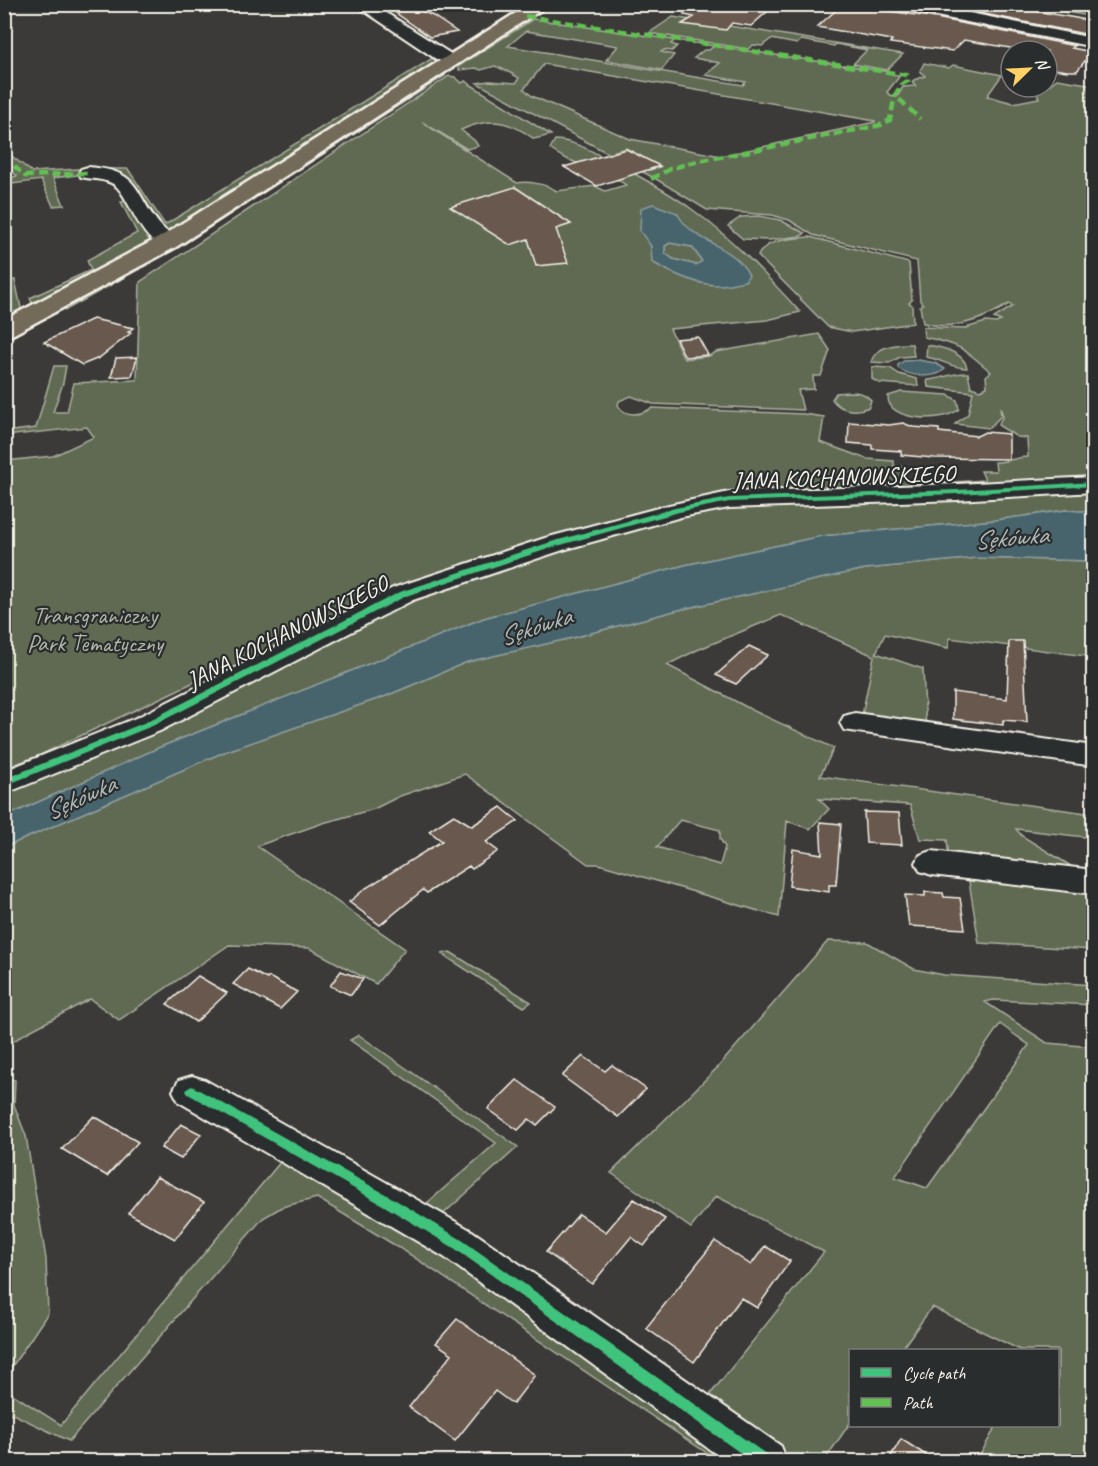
<svg xmlns="http://www.w3.org/2000/svg" width="1098" height="1466" viewBox="0 0 1098 1466" font-family="Caveat,sans-serif">
	<style>
		.green { fill: #606b53; stroke: #aaae9e; stroke-width: 1.5; fill-rule: evenodd }
		.water { fill: #47636c; stroke: #8c9c9e; stroke-width: 1.5; fill-rule: evenodd }
		.building { fill: #67594e; stroke: #f4f1e8; stroke-width: 1.5 }
		.lines { fill: none; stroke-linecap: round; stroke-linejoin: round }
		.minor-casing { stroke: #f4f1e8; stroke-width: 4 }
		.major-casing { stroke: #f4f1e8; stroke-width: 5 }
		.minor { fill: #2a2d2e; fill-rule: evenodd }
		.major { fill: #736b5a; fill-rule: evenodd }
		.quiet { stroke: #63c152; stroke-width: 4.5; stroke-dasharray: 9 4.5; stroke-linecap: butt }
		.cycleway-casing { stroke: #2a2d2e; stroke-width: 4 }
		.cycleway { fill: #40c37c; fill-rule: evenodd }
		.labels { text-anchor: middle; stroke-width: 4.5; stroke-linejoin: round; paint-order: stroke }
		.street-label { font-size: 24px; fill: #f4f1e8; stroke: #2a2d2e }
		.park-label { font-size: 24px; fill: #b1b5a5; stroke: #2a2d2e }
		.water-label { font-size: 26px; font-style: italic; fill: #afb8b6; stroke: #2a2d2e }
	</style>
	<rect width="100%" height="100%" fill="#3c3a38"/>
	<filter id="ink" filterUnits="userSpaceOnUse"><feTurbulence type="fractalNoise" baseFrequency=".0167" numOctaves="2"/><feDisplacementMap in="SourceGraphic" scale="12" xChannelSelector="R" yChannelSelector="G"/><feConvolveMatrix kernelMatrix="1 2 1 2 8 2 1 2 1" color-interpolation-filters="sRGB"/></filter>
	<g filter="url(#ink)">
		<path class="green" d="M353,5H357L445,60L168,236L124,181L86,174L53,178L64,205L53,206L41,180L5,185L4,180L17,176L5,165V151L32,172L78,169H128L165,225L433,58L421,48Z
			M1025,5H1093V12L1089,16Z
			M673,17L903,54L887,70L853,64L867,50L836,44L834,46L801,40L797,44L771,39L762,46L753,45L748,49L649,33Z
			M533,19L890,72L899,77L887,92L890,95L897,97L903,87L916,86L912,82L914,80L925,76L920,71L924,63L949,68L953,65L1002,75L987,96L1013,103L1039,98L1037,94L1057,79L1093,85V481L732,503L1093,487V512L1066,510L996,520L822,536L685,565L484,618L158,748L5,817V784L242,680L228,666L40,755L5,768V461L53,456L94,437L87,427L5,436V432L36,428L54,366H66L63,383L53,412H67L74,383L137,380L140,282L449,76L455,77L462,83L465,81L551,135L534,139C509,120 490,117 461,130L475,141L478,146L467,149L422,122L517,183C529,181 546,184 557,191L595,186L605,191L626,185C603,168 572,166 550,149L555,140C577,141 595,153 614,163C641,177 669,192 693,210C733,239 767,276 800,312L767,320L670,329L684,359L709,356L716,352L819,334L830,350L821,376H813L814,389L798,390L803,410L653,404L631,396L619,401L618,405C625,418 641,415 652,408L803,414L824,417L820,442L867,459L894,461V466L902,467V479L937,483L985,480L981,471H996L995,462C1008,462 1016,457 1028,457L1027,438L1017,437L998,425L1003,416L1000,407L1001,416L989,428L955,424L968,414L973,392L928,387L927,380C942,379 953,372 968,373L971,387L980,390L987,387L986,376L991,372C964,349 962,345 924,337L923,327L962,329L986,322L996,323L1001,321L994,318L1013,306L1009,304C983,320 953,331 923,323L920,306L923,304L920,301L917,261L813,235L789,220L772,215L707,210L656,179L477,83L489,81L516,83L519,78C512,73 502,69 495,66L481,70L476,68L459,70V66ZM526,31L618,46L606,60L662,70L674,55L661,52L664,50L672,51L677,46L671,44L675,40L714,46L709,50H704L694,58L720,63L705,75L746,82L743,85L508,46ZM544,64L875,121V122L721,156L630,139L532,96L524,89ZM626,148L659,166L660,167L650,170L615,151ZM677,213C685,229 694,236 711,242L720,285L669,271L652,262L651,246Z
			M446,75L181,246L66,310L64,309L63,305L276,180L439,76Z
			M132,201L156,240L40,306L32,303L30,298L91,270L87,260L137,233L121,202Z
			M759,216L780,220L805,233L801,236L769,240L743,239L728,226L741,217Z
			M810,237L909,263L912,300L909,303L912,305L913,323L852,332L828,327L758,256C766,238 793,239 810,237Z
			M670,243L692,247L702,261L696,265L673,259L665,253V246Z
			M15,280L21,308L28,313L5,325V282Z
			M905,344H912L914,356L900,357L889,363L871,362C876,347 891,345 905,344Z
			M927,345C941,347 964,352 967,368C953,369 941,359 926,357Z
			M872,367L890,368L899,374L917,379L918,386L879,383L872,379Z
			M849,392C858,392 865,393 871,400L869,407C856,413 840,411 832,399L836,393Z
			M901,392L948,395L957,400L959,409C945,423 886,422 888,396Z
			M976,558L1093,561V657L950,638L948,648L885,634L876,653L923,669L926,731L859,730L874,656L781,615L695,651L667,665L754,711L834,748L820,776L1093,814V838L1016,829L1022,836L1084,874L949,859L947,840L920,839L910,805L819,799L829,809L810,829L787,821L779,917L599,864H588L465,774L400,796L374,809L323,823L257,846L405,949L376,984L309,948L229,945L119,1020L90,999L26,1033L5,1047V847L224,752L386,696L467,662L572,638L674,611L865,569ZM680,820L720,830V839L725,847L720,865L657,847Z
			M967,869L1093,886V950L979,943Z
			M828,941L867,942L914,969L944,975L1093,985V1005L993,1000L985,1002L1047,1043L1093,1047V1461H977L996,1426H1058V1350H1020L932,1307L901,1350H850V1423L824,1461H781L705,1401L824,1252L716,1196L691,1228L611,1173L718,1067ZM1000,1024L1029,1045L927,1188L895,1177Z
			M450,952L531,1002L524,1007L442,954Z
			M359,1035L518,1147L432,1224L419,1210L496,1143L350,1040Z
			M5,1078L15,1080L14,1105L26,1136L46,1259L48,1313L5,1377Z
			M295,1157L753,1461H719L406,1252L317,1198L282,1207L263,1218L69,1441L11,1413L5,1417V1389L61,1425L282,1160Z"/>
		<path class="water" d="M653,204L677,213C694,245 733,243 749,275L745,281C737,282 729,285 721,285C698,286 671,273 652,262L651,246L640,231L641,208ZM670,243L692,247L702,261L696,265L673,259L665,253V246Z
			M918,360L935,363L945,369C934,380 909,376 898,368V365L904,361Z
			M1066,510L1093,512V561L976,558L865,569L674,611L572,638L467,662L386,696L224,752L5,847V817L158,748L484,618L685,565L822,536L996,520Z"/>
		<path class="building" d="M383,4H406L433,16L457,32L430,37Z
			M684,4H772L766,10H769L751,26L732,23L726,30L682,24L694,17L684,15Z
			M843,4L936,18L1075,46L1072,48L1092,52L1077,71H1067L1047,68V51H1014L1016,49L964,40L953,51L890,43L892,40L817,27Z
			M964,4L999,5L1076,18L1094,22V24L1085,34L959,9Z
			M626,149L660,166L597,186L564,167Z
			M515,187L571,224L556,229L568,263L536,266L528,239L510,245L450,207Z
			M93,319L133,328L128,332L131,333L99,358L82,365L44,342Z
			M698,337L708,355L685,357L676,339Z
			M137,357L132,376L111,377L116,358Z
			M849,422L889,425L903,423L913,427L939,429V432L977,436L985,432L1009,434V459L934,458L901,455V451L872,449V445L848,443Z
			M1009,641H1023L1027,722L1003,720V725L953,719V692L1007,699Z
			M749,646L768,655L736,684L716,675Z
			M501,807L518,821L486,842L498,851L472,869L469,866L427,893L423,890L380,925L349,902L366,888L442,841L429,831L454,815L472,826Z
			M864,812L899,813L902,845L866,843Z
			M820,822L841,824L836,885H829V892L789,886L793,849L822,854Z
			M925,892L943,893L944,897L960,898L965,929L909,926L905,895L925,896Z
			M248,969L267,979L269,977L297,992L280,1009L233,984Z
			M341,971L363,979L351,995L330,986Z
			M198,976L227,993L196,1022L167,1004Z
			M583,1056L605,1071L612,1065L646,1089L618,1117L562,1076Z
			M517,1080L555,1107L537,1125L529,1119L518,1130L488,1109Z
			M94,1116L138,1142L107,1176L62,1149Z
			M181,1124L201,1134L181,1159L161,1148Z
			M157,1177L204,1202L175,1239L128,1213Z
			M634,1199L665,1219L644,1246L631,1237L592,1284L546,1252L579,1214L606,1232Z
			M715,1241L751,1265L765,1246L790,1261L757,1308L741,1298L694,1362L646,1328Z
			M457,1319L535,1375L513,1404L495,1391L455,1441L409,1407L452,1354L436,1343Z
			M901,1439L935,1461H888Z"/>
		<g class="lines">
			<defs>
				<path id="minor" d="M354,4H372L462,61L454,66L436,59Z
					M894,4H926L1092,38L1094,47L901,9Z
					M88,167C142,171 132,191 161,226C166,232 173,235 178,242L175,246C144,254 133,204 117,187C108,178 93,180 81,177L79,173L81,169Z
					M1094,477V492L957,500L729,508L681,517L563,550L413,600L160,731L4,794V771L138,717L393,588L545,538L669,505L729,492L957,484Z
					M855,713L1094,746V766L844,730L840,723L844,716Z
					M932,851L1094,870V894L932,875L920,871L916,863L920,855Z
					M192,1076L205,1080L472,1231L781,1446L787,1462H727L444,1257L179,1102L173,1091L179,1080Z"/>
				<path id="major" d="M530,4H550L176,247L12,335L4,337V320L160,237Z"/>
			</defs>
			<use href="#minor" class="minor-casing"/>
			<use href="#major" class="major-casing"/>
			<use href="#minor" class="minor"/>
			<use href="#major" class="major"/>
			<path class="quiet" d="M525,16L907,75L908,81L902,84L895,95L920,119
				M4,157L25,176L88,173
				M651,179L670,169L694,162L881,125L890,120L895,95"/>
			<defs>
				<path id="cycleway" d="M1094,482V486L957,494L729,502L679,512L557,546L406,596L152,726L4,786V779L146,722L400,592L551,542L675,508L729,498L957,490Z
					M192,1086L389,1196L462,1240L770,1457L772,1462H753L454,1248L381,1204L188,1094L186,1091L188,1088Z"/>
			</defs>
			<use href="#cycleway" class="cycleway-casing"/>
			<use href="#cycleway" class="cycleway"/>
		</g>
	</g>
	<g class="labels">
		<g class="street-label">
			<text transform="translate(844 477) rotate(-2)" y="8">JANA KOCHANOWSKIEGO</text>
			<text transform="translate(287 632) rotate(-27)" y="8">JANA KOCHANOWSKIEGO</text>
		</g>
		<g class="park-label">
			<text x="95" y="623">Transgraniczny<tspan x="95" dy="28">Park Tematyczny</tspan></text>
		</g>
		<g class="water-label">
			<text transform="translate(1011 537) rotate(-5)" y="9">Sękówka</text>
			<text transform="translate(535 626) rotate(-18)" y="9">Sękówka</text>
			<text transform="translate(80 797) rotate(-24)" y="9">Sękówka</text>
		</g>
	</g>
	<rect width="1098" height="1466" fill="none" stroke="#2a2d2e" stroke-width="24"/>
	<rect x="12" y="12" width="1074" height="1442" fill="none" stroke="#f4f1e8" stroke-width="2" filter="url(#ink)"/>
	<rect x="849" y="1349" width="210" height="78" fill="#2a2d2e" stroke="#7b7b78" stroke-width="1.5"/>
	<rect x="861" y="1368" width="30" height="9" fill="#40c37c" stroke="#7b7b78" stroke-width="1.5"/>
	<text x="903" y="1379" font-size="18" fill="#f4f1e8">Cycle path</text>
	<rect x="861" y="1398" width="30" height="9" fill="#63c152" stroke="#7b7b78" stroke-width="1.5"/>
	<text x="903" y="1409" font-size="18" fill="#f4f1e8">Path</text>
	<g transform="translate(1029 69) rotate(66)"><circle r="28" fill="#2a2d2e" stroke="#7b7b78" stroke-width="1.5"/>
	<path d="M0-4.5L10 22L0 15L-10 22Z" fill="#ffd166"/>
	<text y="-9" font-size="16" font-weight="bold" text-anchor="middle" fill="#f4f1e8">N</text>
	</g>
</svg>
